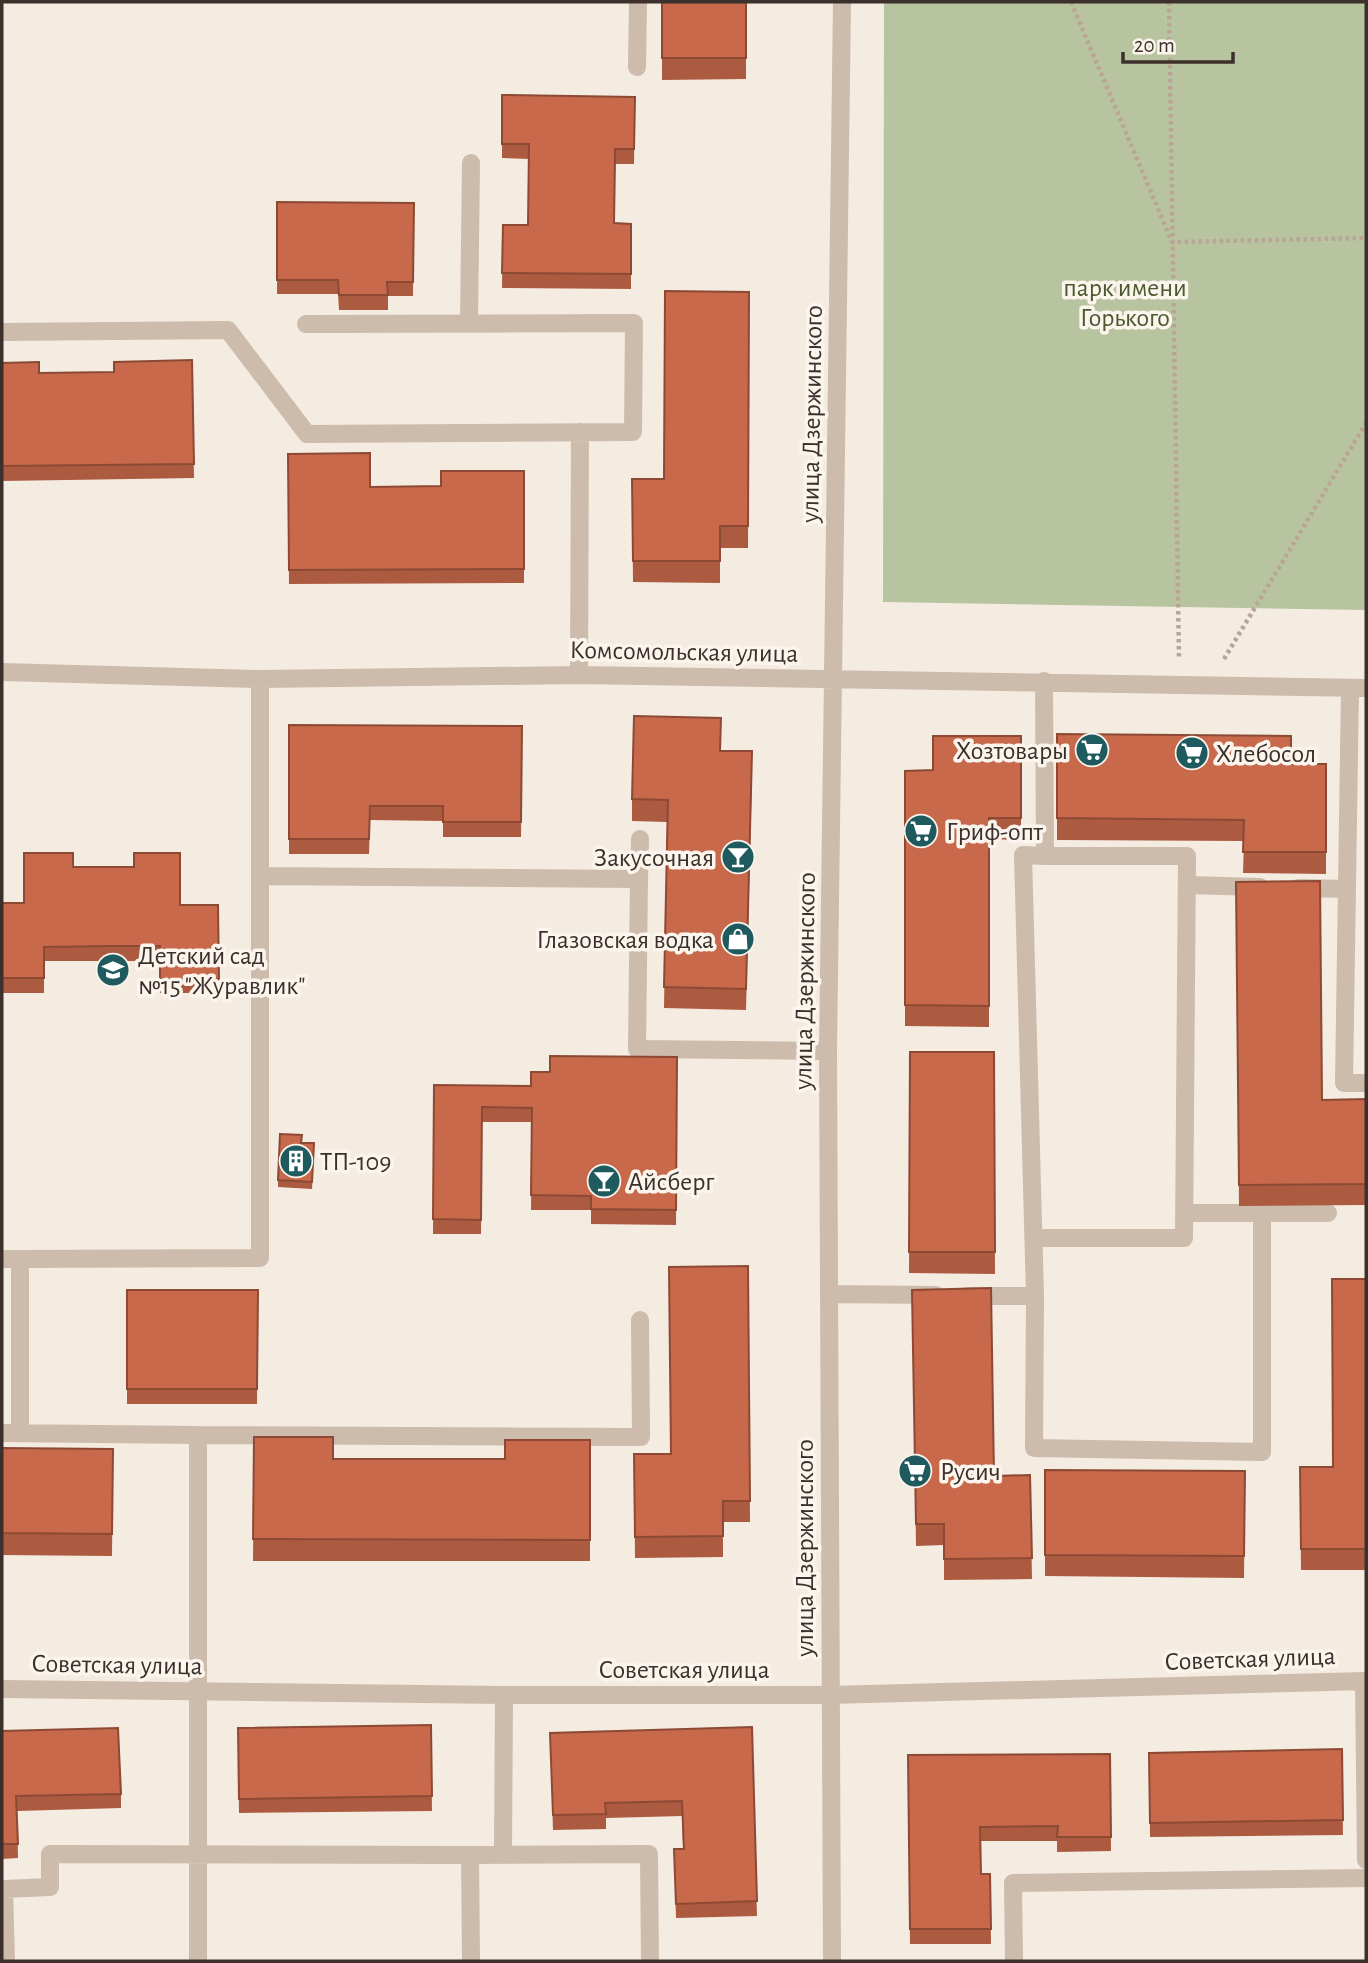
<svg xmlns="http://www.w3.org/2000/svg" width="1368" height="1963" viewBox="0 0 1368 1963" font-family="'Alegreya Sans',sans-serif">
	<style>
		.green { fill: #b8c4a0 }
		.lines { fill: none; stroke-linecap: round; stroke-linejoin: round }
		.path { stroke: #b9a596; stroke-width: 4.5; stroke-dasharray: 3.5 3.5; stroke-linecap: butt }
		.minor { stroke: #cdbbac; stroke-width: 18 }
		.wall { fill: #ac5a40 }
		.building { fill: #c8694b; stroke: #8c4a34; stroke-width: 2 }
		.labels { text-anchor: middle; stroke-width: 7; stroke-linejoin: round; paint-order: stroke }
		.park-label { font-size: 26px; fill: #4a5a2e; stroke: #fbf5ee }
		.street-label { font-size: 26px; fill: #3b302b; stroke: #fbf5ee }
		.poi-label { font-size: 26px; fill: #3b302b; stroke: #fbf5ee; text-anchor: start }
	</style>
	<rect width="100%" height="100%" fill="#f4ebe1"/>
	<path class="green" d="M884,2H1366V610L883,602Z"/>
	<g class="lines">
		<path class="path" d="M1071,2L1172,242L1366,238
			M1169,2L1179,659
			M1224,659L1366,423"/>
		<path class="minor" d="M637,67L638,2
			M469,323L471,163
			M2,332L228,330L307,434L633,432L634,323L306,324
			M2,672L260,679L579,675L1366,688
			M579,675L580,432
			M260,679V876L639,879L637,1049L828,1051
			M1350,688L1344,1083H1366
			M639,879L640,839
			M1187,885L1260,887
			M1298,888L1347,889
			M1184,1213H1328
			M1034,1238H1184L1187,856H1045L1044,681
			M2,1259H20V1433
			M20,1259L260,1258V876
			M829,1294L936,1295
			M967,1296H1035L1034,1448L1262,1452V1213
			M1035,1296L1023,855L1045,856
			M2,1433L198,1435
			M1364,1681L1366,1860
			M2,1689L504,1695H830L1366,1681
			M503,1854L504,1695
			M6,1961L4,1889L50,1887V1854L470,1855
			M198,1961V1435L641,1437L640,1320
			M471,1961L470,1855L649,1854L650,1961
			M832,1961L828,1051L842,2
			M1014,1961L1013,1883L1366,1878"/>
	</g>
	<path class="wall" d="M662,2H746V79L662,80Z
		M502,95L635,97L634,164H615V223L631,224V289L502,288L503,225H528L529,159L502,158Z
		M277,202L414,203L413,296H388V310H339L338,294H277Z
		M749,292L748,548H720V583L633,582L632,479H664Z
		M192,360L194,478L2,481V363L39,373L114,372Z
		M288,454L370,487L441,486L524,471V583L289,584Z
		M289,725L522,726L521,837H443V821L370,820L369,854H289Z
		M1057,734L1291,764H1326V874L1243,873L1244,841L1057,840Z
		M1021,736V840L989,839V1027L905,1026V771L933,770Z
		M721,751L752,773L746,1010L664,1008L667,822L632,821V799Z
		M73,867L180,905H218L219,993H160V961H44V993H2V903H24Z
		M1236,882L1322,1100L1366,1099V1205L1239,1206Z
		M910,1052H994L995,1274L909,1273Z
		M677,1057L676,1225L591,1224V1210H531L532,1122H482L481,1234H433L434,1085L531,1086L550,1072Z
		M302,1143L314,1151L312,1189L278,1187V1180Z
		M748,1266L750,1522H723V1557L635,1558L634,1454H671Z
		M1366,1279V1570H1301L1300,1467H1332Z
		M127,1290H258L257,1404H127Z
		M912,1290L994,1476L1030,1475L1032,1579L944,1580V1545L916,1546Z
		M254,1437L333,1459H505L590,1440V1561H253Z
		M2,1448L113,1449L112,1556L2,1555Z
		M1045,1470L1245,1471L1244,1578L1045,1576Z
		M431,1725L432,1811L239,1813L238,1728Z
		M752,1727L757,1916L676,1918L674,1849H683L682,1816L606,1818V1829L553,1830L550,1733Z
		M2,1731L121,1794V1808L17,1811L18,1858L2,1859Z
		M1342,1749L1343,1835L1150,1837L1149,1753Z
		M1110,1754L1111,1851L1057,1852V1841H981V1874H990L991,1944H910L908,1755Z"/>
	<path class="building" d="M662,2H746V58H662Z
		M502,95L635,97L634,149H615V159L614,223L631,224V274L502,273L503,225H528L529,144H502Z
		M277,202L414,203L413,282H387L388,295H339L338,280H277Z
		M665,291L749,292L748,526H720V561H633L632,479H664Z
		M192,360L194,464L2,466V363L39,362V373L114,372V362Z
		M370,453V487L441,486V471H524V569L289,570L288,454Z
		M634,716L721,718L720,751H752L746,989L664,987L668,800L632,799Z
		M289,725L522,726L521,822H443V806H370L369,839H289Z
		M1057,734L1291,736V764H1326V852H1243L1244,820L1057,818Z
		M933,736H1021V818H989V1006L905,1005V771L933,770Z
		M24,853H73V867H134V853H180V905H218L219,979H160V946H108L44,947V978H2V903H24Z
		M1320,881L1322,1100L1366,1099V1184L1239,1185L1236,882Z
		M910,1052H994L995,1252H909Z
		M550,1056L677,1057L676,1210L591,1209V1196L531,1195L532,1108L482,1107L481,1220L433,1219L434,1085L531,1086V1072H550Z
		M280,1134L302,1135L301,1143H314L312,1182L278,1180Z
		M748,1266L750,1501H723V1536L635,1537L634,1454H671L669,1267Z
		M1332,1279H1366V1549H1301L1300,1467H1333Z
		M991,1288L994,1476L1030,1475L1032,1558L944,1559V1524H916L912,1290Z
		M127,1290H258L257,1389H127Z
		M254,1437H333V1459H505V1440H590V1540L253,1539Z
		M2,1448L113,1449L112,1534L2,1533Z
		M1045,1470L1245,1471L1244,1556L1045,1555Z
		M431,1725L432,1796L239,1799L238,1728Z
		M752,1727L757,1901L676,1904L674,1849H684L682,1801L605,1803L606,1814L553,1815L550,1733Z
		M118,1728L121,1794L16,1796L18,1844H2V1731Z
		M1342,1749L1343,1820L1150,1823L1149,1753Z
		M1110,1754L1111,1837H1057L1058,1826L980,1827L981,1874H990L991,1929H910L908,1755Z"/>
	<defs>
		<symbol id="supermarket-disc" viewBox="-11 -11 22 22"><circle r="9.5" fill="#1f5a5e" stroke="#fbf5ee"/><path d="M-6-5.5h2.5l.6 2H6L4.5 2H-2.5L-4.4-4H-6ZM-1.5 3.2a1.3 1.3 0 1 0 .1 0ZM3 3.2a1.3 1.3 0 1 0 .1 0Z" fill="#fff"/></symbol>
		<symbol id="bar-disc" viewBox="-11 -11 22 22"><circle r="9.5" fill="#1f5a5e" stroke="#fbf5ee"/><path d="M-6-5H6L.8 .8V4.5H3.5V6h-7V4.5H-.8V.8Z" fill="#fff"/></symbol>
		<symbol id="shop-disc" viewBox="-11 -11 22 22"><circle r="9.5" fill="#1f5a5e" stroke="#fbf5ee"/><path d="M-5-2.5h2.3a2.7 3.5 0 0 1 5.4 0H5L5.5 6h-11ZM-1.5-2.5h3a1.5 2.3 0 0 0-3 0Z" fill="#fff"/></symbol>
		<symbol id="school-disc" viewBox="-11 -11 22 22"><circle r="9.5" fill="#1f5a5e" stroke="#fbf5ee"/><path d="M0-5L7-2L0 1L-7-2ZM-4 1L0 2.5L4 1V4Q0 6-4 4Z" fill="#fff"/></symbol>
		<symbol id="building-disc" viewBox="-11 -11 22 22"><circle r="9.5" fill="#1f5a5e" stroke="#fbf5ee"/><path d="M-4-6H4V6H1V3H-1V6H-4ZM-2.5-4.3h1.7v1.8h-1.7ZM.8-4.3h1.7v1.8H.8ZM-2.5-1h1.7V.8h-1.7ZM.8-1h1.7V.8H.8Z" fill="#fff"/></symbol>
	</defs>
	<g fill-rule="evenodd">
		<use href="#supermarket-disc" x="1073" y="731" width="38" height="38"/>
		<use href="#supermarket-disc" x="1173" y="734" width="38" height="38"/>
		<use href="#supermarket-disc" x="902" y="812" width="38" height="38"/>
		<use href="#bar-disc" x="719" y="838" width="38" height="38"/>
		<use href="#shop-disc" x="719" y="920" width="38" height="38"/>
		<use href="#school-disc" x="94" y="951" width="38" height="38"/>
		<use href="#building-disc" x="277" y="1142" width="38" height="38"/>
		<use href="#bar-disc" x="585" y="1162" width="38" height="38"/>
		<use href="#supermarket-disc" x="896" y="1452" width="38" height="38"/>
	</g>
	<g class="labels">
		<g class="park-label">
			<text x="1125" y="296">парк имени<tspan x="1125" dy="30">Горького</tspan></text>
		</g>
		<g class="street-label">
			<text transform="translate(811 414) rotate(-89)" y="9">улица Дзержинского</text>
			<text transform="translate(684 651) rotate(1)" y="9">Комсомольская улица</text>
			<text transform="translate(804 981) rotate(-89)" y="9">улица Дзержинского</text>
			<text transform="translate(804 1548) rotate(-90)" y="9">улица Дзержинского</text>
			<text transform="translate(1250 1658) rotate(-2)" y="9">Советская улица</text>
			<text transform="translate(117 1664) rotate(1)" y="9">Советская улица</text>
			<text x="684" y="1678">Советская улица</text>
		</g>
		<g class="poi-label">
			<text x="1068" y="759" text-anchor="end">Хозтовары</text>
			<text x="1216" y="762">Хлебосол</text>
			<text x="946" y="840">Гриф-опт</text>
			<text x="714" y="866" text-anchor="end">Закусочная</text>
			<text x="714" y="948" text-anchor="end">Глазовская водка</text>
			<text x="138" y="964">Детский сад<tspan x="138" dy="30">№15 "Журавлик"</tspan></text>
			<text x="320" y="1170">ТП-109</text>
			<text x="628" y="1190">Айсберг</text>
			<text x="940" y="1480">Русич</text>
		</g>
	</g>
	<rect width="1368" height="1963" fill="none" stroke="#3b302b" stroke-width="7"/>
	<path d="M1123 52v10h110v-10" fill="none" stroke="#3b302b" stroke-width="3.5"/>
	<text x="1134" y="52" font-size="21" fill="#3b302b" stroke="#fbf5ee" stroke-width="5" paint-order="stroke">20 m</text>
</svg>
